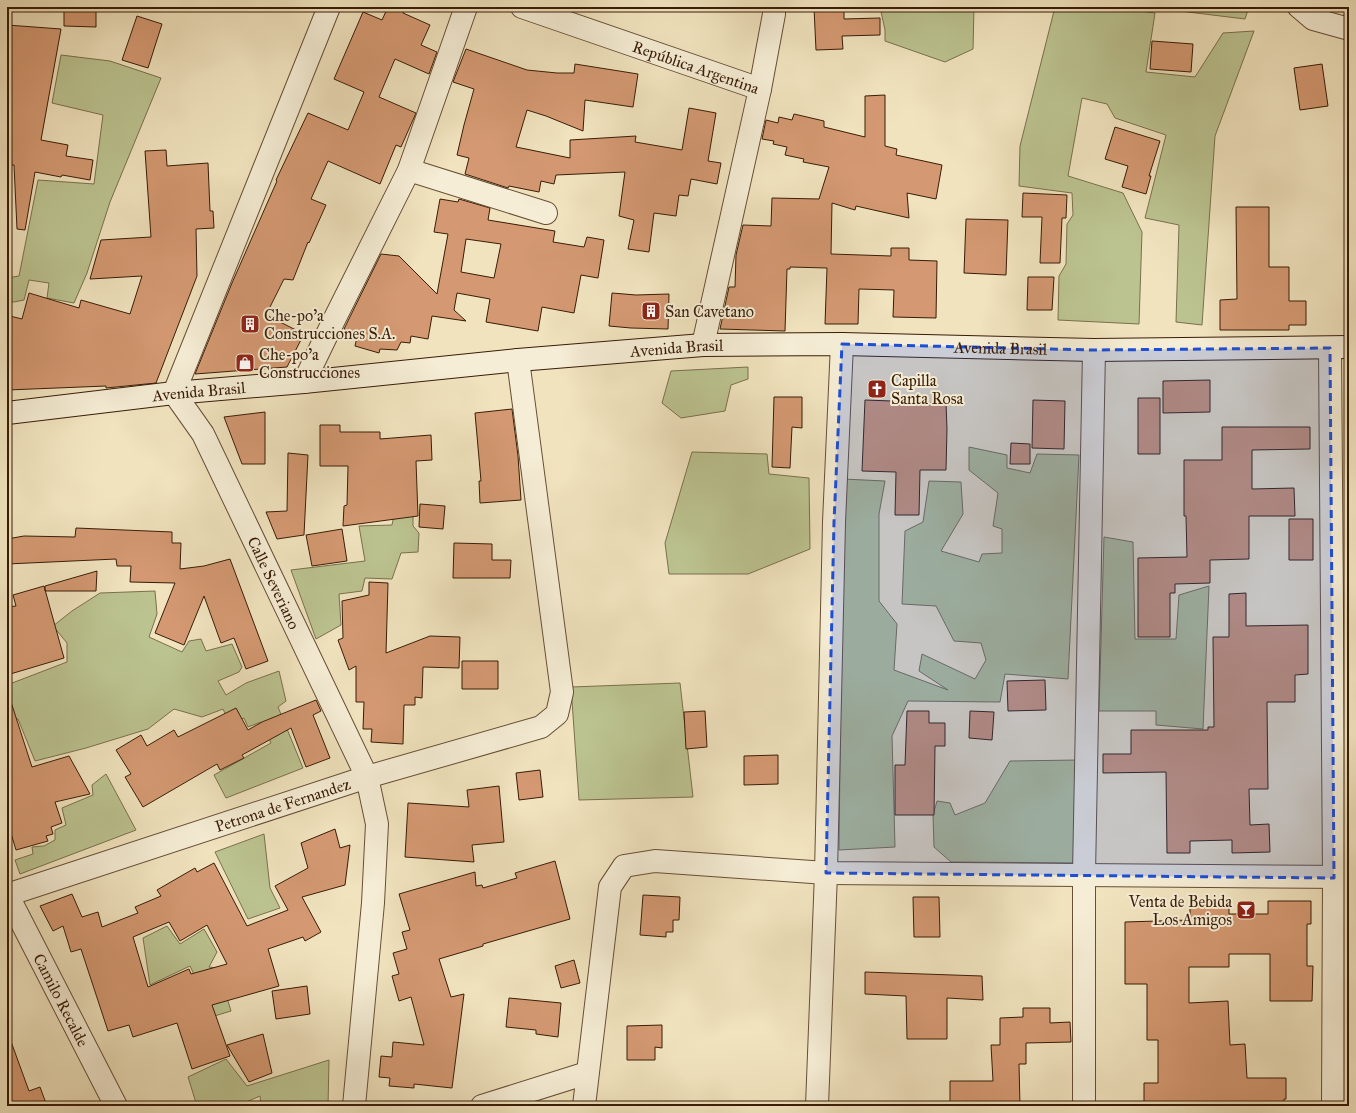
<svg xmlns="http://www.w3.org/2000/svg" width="1356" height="1113" viewBox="0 0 1356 1113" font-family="'IM FELL Great Primer',serif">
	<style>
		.green { fill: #bbc390; stroke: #7a704c }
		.building { fill: #d49972; stroke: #391c07; fill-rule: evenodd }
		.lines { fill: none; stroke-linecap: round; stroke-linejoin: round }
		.street-casing { stroke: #674e35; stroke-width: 24 }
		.secondary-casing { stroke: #391c07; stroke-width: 24 }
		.street { stroke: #f5edd5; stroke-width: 22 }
		.secondary { stroke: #f5edd5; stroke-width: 22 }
		.marked { fill: #1d4ed8; fill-opacity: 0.2; stroke: #1d4ed8; stroke-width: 3; stroke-dasharray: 8 5; stroke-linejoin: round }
		.labels { text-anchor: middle; stroke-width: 4; stroke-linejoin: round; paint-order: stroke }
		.street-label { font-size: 16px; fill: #391c07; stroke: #f5edd5 }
		.poi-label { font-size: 16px; fill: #391c07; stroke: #f5edd5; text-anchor: start }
	</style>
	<rect width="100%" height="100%" fill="#f0e3be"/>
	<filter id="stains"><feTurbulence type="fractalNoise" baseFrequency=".005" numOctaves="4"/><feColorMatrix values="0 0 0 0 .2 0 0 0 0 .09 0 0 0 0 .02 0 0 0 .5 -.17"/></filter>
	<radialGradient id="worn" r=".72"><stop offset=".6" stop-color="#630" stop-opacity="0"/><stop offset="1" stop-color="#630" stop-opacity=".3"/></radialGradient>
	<path class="green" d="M880,7H974L973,49L945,62L885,41V30Z
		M1055,7H1111L1155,13L1146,72L1195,77L1223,33L1254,31L1215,136L1202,325L1176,322L1179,225L1145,218L1166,135L1115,118L1107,104L1082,98L1068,176L1123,193L1142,232L1139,324L1058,320L1059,276L1066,264L1067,224L1073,215L1072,193L1019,186L1020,146Z
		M1147,7H1249L1245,19Z
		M61,55L110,61L161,78L110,202L87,273L74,303L47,298L49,283L29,280L24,300L14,302H7V278L19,276L38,180L94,184L103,115L52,103Z
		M748,367V379L731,385L725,411L681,418L662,403L671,371Z
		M969,447L1007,455V468L1030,473L1037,454L1079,455L1068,679L1005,674L1000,702L908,701L892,736L895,847L839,850L843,479L885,481L879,514V601L897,624L894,670L948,690L919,671L922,654L975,679L986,660L981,643L954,641L936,606L902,604L905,531L923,522L929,481L961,482L963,514L941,551L979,562L982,554L1002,553V529L993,526L998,493L969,470Z
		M692,452L767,454L769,474L809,478L810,549L748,574H669L665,543Z
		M395,510L413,512V526L419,533L418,552L401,553L392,579L365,578L362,591L339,594L341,625L316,639L291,570L365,561L359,526L392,525Z
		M1104,537L1133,542L1135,639H1176L1179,595L1209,586L1203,729L1156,725V711H1099Z
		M155,591L157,614L149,637L182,652L189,641L201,639L206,651L232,644L242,667L239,672L218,681L226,695L246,683L279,671L286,701L278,707L303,768L226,798L214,775L271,743L261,722L248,727L244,718L230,724L223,709L202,717L174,709L148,729L86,748L35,761L18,719L10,720L7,706V685L67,662V643L53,626L72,611L100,593Z
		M680,683L693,797L579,800L571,687Z
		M1079,760L1080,863L951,862L934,847L933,815L937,801L950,803L955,815L985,803L1010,761Z
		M106,774L136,830L20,874L15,860L33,854L32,847L44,846L55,840V830L66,825L62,808L93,795L92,785Z
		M264,834L270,888L280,908L248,919L215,852Z
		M167,926L180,944L204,929L217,952L209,967L218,968L231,1011L211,1017L212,1012L190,966L150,985L143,938Z
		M226,1059L247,1086L329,1060L328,1106H261L260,1096L237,1106H197L188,1077Z"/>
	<path class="building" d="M64,7H96V27L64,26Z
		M388,7H406L403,13L430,25L421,45L437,52L429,74L395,59L379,97L416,113L401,147L396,145L380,184L328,161L311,199L326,205L309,243L308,242L293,280L284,279L266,315L304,334L287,367L195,374L232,283L277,181L276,180L308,113L348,130L364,92L334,79L363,12L382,20Z
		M844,7V19L880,18V35L842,36L843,49L816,50L814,8Z
		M137,16L162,24L148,68L122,60Z
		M7,25L61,29L41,140L68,145L66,156L93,160L90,180L62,175L61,177L35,172L25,230L17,229L14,165H7Z
		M1152,41L1193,44L1191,72L1150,69Z
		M466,49L527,70L557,73H574L575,64L638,74L633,107L585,100L583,131L546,116L527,110L516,147L570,158V140L636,136L635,142L682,150L689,108L716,113L708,161L721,163L717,184L691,179L688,196L679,195L676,216L654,213L649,252L628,249L634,220L619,216L625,172L556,175L554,184L541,181L539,192L509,186L508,188L465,174L469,158L457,155L464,125L474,89L453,82Z
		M1322,64L1328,106L1300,110L1294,68Z
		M885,95V146L897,149L896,155L942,165L936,199L907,193L909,218L856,206L855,210L832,203L831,254L891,256V248H909V260L937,261L936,318L893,317L894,290L859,289L858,324H825L827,268L790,267V269H787L785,331L720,329L729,287H735L736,255L743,225L771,226L772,198L819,199L829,167L803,162L804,159L785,155L787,147L773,144L774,141L762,139L766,120L778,123L779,117L792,120L794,114L824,121V127L865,137V96Z
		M1115,127L1160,141L1149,176H1151L1146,194L1122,187L1128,166L1105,159Z
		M166,150L167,166L208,163L210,211H213L214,228L196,229L197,276L156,383L106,388V386L7,390V332L10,316L22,319L29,293L79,308L81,300L130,314L142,276L90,279L101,240L151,237L145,151Z
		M1023,193L1067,195L1066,218H1062L1060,263H1040L1042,217H1022Z
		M440,199L458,202L459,199L490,208L488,220L555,231L553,242L584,247L587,237L604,240L598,278L581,275L574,313L542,307L538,331L486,322L490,299L457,293L454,310L466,321L432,316L428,339L411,336L410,343L401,342L397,350L380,349L379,353L355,346L358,333L344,329L381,254L399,256L437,294L448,234L434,232ZM466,239L501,244L494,278L461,272Z
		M1236,207H1269V267H1289V301H1306V325H1289V330H1220V300L1237,299Z
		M966,219L1008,220L1006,275L964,273Z
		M1028,277H1054L1052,310H1027Z
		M612,293L636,295L669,294L668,329L631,328L609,326Z
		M1210,380V412L1163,413V381Z
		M774,397H802V428L792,427L790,468L772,467Z
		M1138,398H1160V454H1138Z
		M865,400L946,403L947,429L946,470H920L919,515H895L896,472L862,471Z
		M1033,400L1065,401L1064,449L1032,448Z
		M512,409L518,456L521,500L480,503L479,481H481L475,413Z
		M265,412V464H242L224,417Z
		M320,425H340V432H380V439L431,435L432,460L416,461L418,516L343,526L344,506L347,505L348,466H320Z
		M1222,427H1310V449L1252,450V489L1294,488L1295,516H1249V559L1210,560V583L1175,584V593H1170V637H1138V558L1187,557L1186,516H1184V460H1222Z
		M1011,443L1030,444V464H1010Z
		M288,453L308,455L304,535L277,539L266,512L287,511Z
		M420,504L445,506L443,529L419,527Z
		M1289,519H1313V560H1289Z
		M76,528L172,532V543H181L180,569L204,566L230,559L268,661L246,669L234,638L221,643L204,596L184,645L155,633L175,583L130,582L131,566H117L116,559L7,564V539L24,536L75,537Z
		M342,529L347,561L312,566L306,535Z
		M454,543L492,544V560H511L510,578H453Z
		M97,571L96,591H45V586Z
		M369,582L388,583L386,653L430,636L460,637L459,668L423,667L422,698L415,697V705H404L403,744L371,742L372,729H363L364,702H356V666L349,670L338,640L343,638L342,601L369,595Z
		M44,586L64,658L7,675V607L16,606L13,595Z
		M1246,593V626L1308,625V674L1295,675V702H1267L1268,789H1249L1250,825L1269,824L1270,852L1232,853V840L1190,841V853H1167L1166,772L1103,773V754H1131V730H1208V727H1214L1213,637H1229V594Z
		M462,661H498V689H462Z
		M1045,680L1046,710L1008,711L1007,681Z
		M316,700L321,711L313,715L330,758L306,767L291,728L242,755L244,758L220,770L217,764L143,807L125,777L131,774L116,750L141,735L147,746L174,730L178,737L236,708L248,730L262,722Z
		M7,702H11L32,767L69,756L90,794L55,802L62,823L51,827L53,834L46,836L48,841L16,850L7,820Z
		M705,711L707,747L686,749L684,712Z
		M907,711H929V723H945V746H935L934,815H895V765H905Z
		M970,711L994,712L992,740L969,738Z
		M778,755V784L744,785V756Z
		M540,770L543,797L519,800L516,773Z
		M499,786L504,842L472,845L474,862L405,857L408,803L469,807L467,790Z
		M335,829L340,848L350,845L345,885L302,897L321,932L305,941L303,937L268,949L279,986L212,1005L230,1056L192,1069L177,1023L133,1037L129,1025L108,1031L81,949L71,952L63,926L53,931L40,906L72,894L82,917L98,912L102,927L138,913L135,907L161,896L157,890L195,868L197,872L214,863L247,926L288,910L275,886L308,868L301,843ZM169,922L180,941L207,925L227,964L191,974L189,969L148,987L133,937Z
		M555,861L570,919L483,944V946L439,959L451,997L464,994L452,1088L414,1084V1088L389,1086L390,1078L379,1077L381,1056L392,1057L393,1042L424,1045L411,997L399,1001L392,976L399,974L393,953L407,949L402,932L410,930L399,894L475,872L476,886L482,885L483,888L517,878L515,873Z
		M643,895L680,897L679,920H673V932H666V937L640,935Z
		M913,897H939L940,937H914Z
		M1190,901H1229V914H1268V901H1311V924H1307V966H1313L1312,1001H1270V954H1229V967H1189V1003L1228,1001L1230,1045L1245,1044L1247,1078H1286V1099H1284V1106H1144V1083H1158V1040H1147V984H1125V922L1190,920Z
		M574,960L580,983L561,988L555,966Z
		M865,972L982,976L983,1000L947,998V1039H907L906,996L865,994Z
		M307,986L310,1014L276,1019L272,991Z
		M509,998L561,1003L558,1037L536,1034V1030L506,1027Z
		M1023,1008H1050V1023L1070,1022L1071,1042L1026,1043V1064H1019L1020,1106H950V1081H993L991,1045H1000V1018L1023,1017Z
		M662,1025V1048L655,1047V1060H627V1026Z
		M263,1034L272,1073L249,1082L227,1045Z
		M9,1036L29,1091L40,1087L47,1106H7V1099H8L7,1095V1037Z"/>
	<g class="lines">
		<defs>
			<g id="street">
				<path id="s1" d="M329,7L174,393L203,434L367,777L377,824L373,903L354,1106"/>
				<path id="s2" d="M522,7L760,89L703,345"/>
				<path d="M1299,7L1313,19L1349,29"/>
				<path d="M760,89L774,14V7"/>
				<path d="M409,170L546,213"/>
				<path d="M1330,348L1334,878L1333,1106"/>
				<path d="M304,382L334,320L409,170L466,7"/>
				<path id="s3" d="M7,894L116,1106"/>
				<path id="s4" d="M7,895L367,777L541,727L557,714L562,692L518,360"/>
				<path d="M482,1106L587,1073"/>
				<path d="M584,1106L610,887L624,866L655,861L826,873L1349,877"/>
				<path d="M817,1106L826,873L834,522L842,344"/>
				<path d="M1084,1106V874L1094,350"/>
			</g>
			<g id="secondary">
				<path id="s5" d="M7,413L174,393L304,382L518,360L703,345L842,344L1094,350L1349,347"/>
			</g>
		</defs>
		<use href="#street" class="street-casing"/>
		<use href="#secondary" class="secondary-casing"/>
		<use href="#street" class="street"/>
		<use href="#secondary" class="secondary"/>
	</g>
	<path class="marked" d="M842,344L1094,350L1330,348L1334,878L826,873L834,522Z"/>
	<defs>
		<symbol id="building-square" viewBox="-11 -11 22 22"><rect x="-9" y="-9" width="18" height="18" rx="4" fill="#8f2418" stroke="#f5edd5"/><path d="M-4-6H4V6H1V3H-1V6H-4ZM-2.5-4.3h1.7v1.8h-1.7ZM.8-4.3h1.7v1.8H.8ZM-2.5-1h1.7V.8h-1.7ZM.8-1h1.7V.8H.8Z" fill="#fff"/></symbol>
		<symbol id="shop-square" viewBox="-11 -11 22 22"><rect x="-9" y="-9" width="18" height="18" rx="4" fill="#8f2418" stroke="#f5edd5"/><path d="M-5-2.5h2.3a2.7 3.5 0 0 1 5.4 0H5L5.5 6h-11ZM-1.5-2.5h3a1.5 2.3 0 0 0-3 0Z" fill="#fff"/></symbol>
		<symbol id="church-square" viewBox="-11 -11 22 22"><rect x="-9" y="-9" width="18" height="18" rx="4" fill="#8f2418" stroke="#f5edd5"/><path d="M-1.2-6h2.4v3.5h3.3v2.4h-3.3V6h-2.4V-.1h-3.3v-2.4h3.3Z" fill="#fff"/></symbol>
		<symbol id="bar-square" viewBox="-11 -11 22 22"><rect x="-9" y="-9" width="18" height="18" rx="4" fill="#8f2418" stroke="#f5edd5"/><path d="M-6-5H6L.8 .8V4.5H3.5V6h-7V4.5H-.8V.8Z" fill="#fff"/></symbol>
	</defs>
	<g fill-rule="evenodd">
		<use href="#building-square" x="640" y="300" width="22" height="22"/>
		<use href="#building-square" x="239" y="313" width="22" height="22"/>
		<use href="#shop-square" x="234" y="352" width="22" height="22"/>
		<use href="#church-square" x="866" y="378" width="22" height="22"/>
		<use href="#bar-square" x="1235" y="899" width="22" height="22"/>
	</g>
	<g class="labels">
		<g class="street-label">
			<text dy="6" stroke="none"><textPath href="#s2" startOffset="184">República Argentina</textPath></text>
			<text dy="6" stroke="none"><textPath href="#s5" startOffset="997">Avenida Brasil</textPath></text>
			<text dy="6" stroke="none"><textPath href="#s5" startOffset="673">Avenida Brasil</textPath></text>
			<text dy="6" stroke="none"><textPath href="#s5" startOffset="193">Avenida Brasil</textPath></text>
			<text dy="6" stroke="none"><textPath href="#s1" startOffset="631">Calle Severiano</textPath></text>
			<text dy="6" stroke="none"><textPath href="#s4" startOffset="290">Petrona de Fernandez</textPath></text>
			<text dy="6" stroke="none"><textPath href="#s3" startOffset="119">Camilo Recalde</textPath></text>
		</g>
		<g class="poi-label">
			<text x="665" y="317">San Cavetano</text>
			<text x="264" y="321">Che-po'a<tspan x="264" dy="18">Construcciones S.A.</tspan></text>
			<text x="259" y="360">Che-po'a<tspan x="259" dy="18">Construcciones</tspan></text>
			<text x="891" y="386">Capilla<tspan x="891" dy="18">Santa Rosa</tspan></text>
			<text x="1232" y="907" text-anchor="end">Venta de Bebida<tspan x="1232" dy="18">Los Amigos</tspan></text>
		</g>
	</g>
	<rect width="1356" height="1113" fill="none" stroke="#f0e3be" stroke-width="24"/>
	<rect x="8" y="8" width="1340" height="1097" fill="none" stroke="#391c07" stroke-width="2"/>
	<rect x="12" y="12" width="1332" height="1089" fill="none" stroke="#391c07"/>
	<rect width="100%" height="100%" filter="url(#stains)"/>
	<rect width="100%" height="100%" fill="url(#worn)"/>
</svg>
